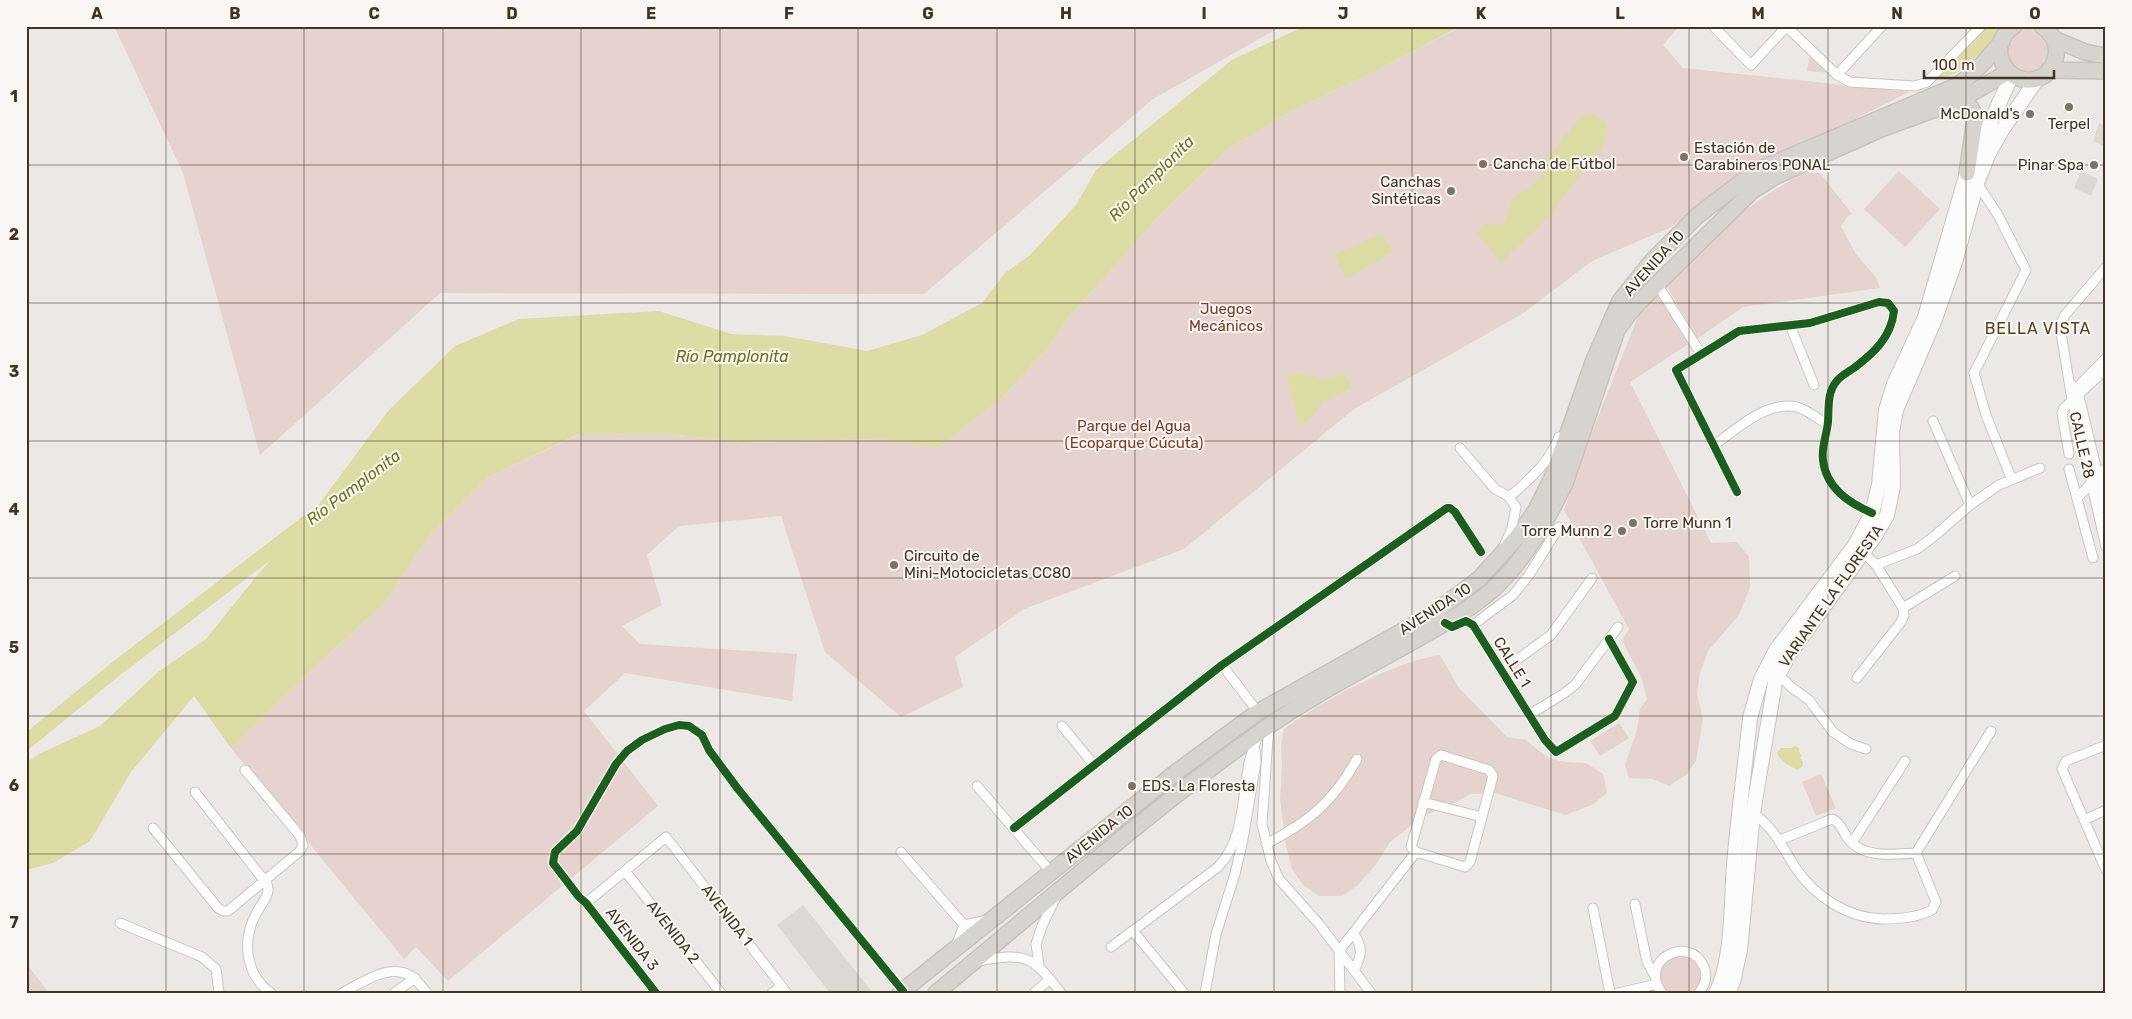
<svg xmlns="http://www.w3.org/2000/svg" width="2132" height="1019" viewBox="0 0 2132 1019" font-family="Rubik,sans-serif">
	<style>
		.built { fill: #ddd8d3 }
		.green { fill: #e6d2ce }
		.water { fill: #dcdca4 }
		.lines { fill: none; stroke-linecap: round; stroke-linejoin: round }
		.river { stroke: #dcdca4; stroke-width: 15 }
		.minor-casing { stroke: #c9c6c3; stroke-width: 11 }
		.secondary-casing { stroke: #c7c4c0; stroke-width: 16 }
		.primary-casing { stroke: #c7c3bd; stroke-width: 18 }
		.minor { stroke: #fcfcfb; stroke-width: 9 }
		.secondary { stroke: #fcfcfb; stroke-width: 14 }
		.primary { stroke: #d7d3ce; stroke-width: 15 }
		.cycleway-casing { stroke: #faf6f4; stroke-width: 11 }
		.cycleway { stroke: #1b5e20; stroke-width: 8 }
		.grid { fill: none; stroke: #413421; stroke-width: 1; stroke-opacity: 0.55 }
		.poi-dot { fill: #7c7366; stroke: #faf6f4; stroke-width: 2 }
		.labels { text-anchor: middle; stroke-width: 4; stroke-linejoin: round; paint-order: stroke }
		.poi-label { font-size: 15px; fill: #413421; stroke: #faf6f4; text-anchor: start }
		.street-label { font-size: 15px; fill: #413421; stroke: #faf6f4 }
		.park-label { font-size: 15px; fill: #7c3d28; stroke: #faf6f4 }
		.water-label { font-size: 16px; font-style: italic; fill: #6e7215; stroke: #faf6f4 }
		.neighbourhood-label { font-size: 16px; letter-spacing: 1px; fill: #55401b; stroke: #faf6f4 }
		.neatline { fill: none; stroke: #413421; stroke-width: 2 }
		.grid-label { font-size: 16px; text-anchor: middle; font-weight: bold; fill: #413421 }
	</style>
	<rect width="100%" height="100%" fill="#ebe8e6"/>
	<path class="built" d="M2099,123L2106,126V147L2093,141Z
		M2081,171L2098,179L2091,196L2074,188Z
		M803,905L873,993H830L777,925Z"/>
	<path class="green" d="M114,26H1282L1153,99L924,294L440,293L260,455L183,173Z
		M1462,26H1679L1663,45L1683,68L1909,92L1751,171L1669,228L1592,261L1522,314L1354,409L1184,549L1024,609L955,657L963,687L901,717L825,652L781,516L679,526L647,555L662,605L622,626L640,644L797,654L792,701L625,673L584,711L658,806L448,981L416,947L404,959L231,748L312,669L383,605L429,536L488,477L580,434L678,435L742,442L880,439L938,448L1002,398L1051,344L1068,318L1161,214L1227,150L1293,110L1372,73Z
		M2006 51a22 22 0 1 1 44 0a22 22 0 1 1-44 0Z
		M1812,53L1833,73L1807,71L1810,55Z
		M1899,171L1940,209L1905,247L1864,209Z
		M1803,173H1820L1852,214L1847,217L1841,227L1856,254L1877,279L1880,288L1743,307L1697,339L1664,281C1706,239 1751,202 1803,173Z
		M1657,290L1690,343L1630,382L1711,543L1737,542L1749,557L1750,587L1739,615L1708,651L1700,673L1697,695L1703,719L1696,761L1686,775L1669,786L1653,779L1629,778L1625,765L1637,730L1640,709L1647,699L1642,679L1622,640L1629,629L1564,510L1588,442L1641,309Z
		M1440,655L1459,688L1507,737L1526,740L1548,758L1565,762L1586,763L1603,774L1607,793L1592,805L1565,815L1495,793L1471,794L1448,806L1423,816L1390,842L1376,864L1358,885L1342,896H1319L1303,885L1292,869L1286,845L1280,799L1282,766L1281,745L1284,729C1322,701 1393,662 1440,655Z
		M1619,723L1629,738L1600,756L1590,741Z
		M1821,774L1836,808L1816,816L1802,782Z
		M1675,954C1701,957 1709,970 1696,993H1666C1653,975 1658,965 1675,954Z
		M26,963L49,993H26Z"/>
	<path class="water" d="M1305,26H1461L1372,73L1293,110L1227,150L1161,214L1068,318L1051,344L1002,398L938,448L880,439L742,442L678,435L579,434L488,477L429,536L383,605L312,669L231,748L194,696L131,772L90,841L53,863L26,870V763L39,754L100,726L158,672L206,639L255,578L317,507L389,410L455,346L519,319L659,311L731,334L785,336L867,351L922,335L982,303L1005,273L1030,255L1076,205L1096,170L1232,60Z
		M1985,26H2002L1982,52L1954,74L1931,81Z
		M1594,114L1603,120L1607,125L1605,142L1549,216L1501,262L1477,232L1487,222L1498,226C1509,221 1508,210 1512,199L1527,190L1542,176L1547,159L1581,116Z
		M1381,234L1393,252L1346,279L1335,255Z
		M1297,373L1307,374L1323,380L1344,373L1351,388L1323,401L1312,417L1299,426L1287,375Z
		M1795,746L1799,748L1800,754L1802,755L1800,758L1803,762L1802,767L1797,770C1789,765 1781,763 1777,753L1781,748H1791Z"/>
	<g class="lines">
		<path class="river" d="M26,742L117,668L313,518"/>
		<defs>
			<path id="minor" d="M1713,26L1751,65L1787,26
				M1786,26L1837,75L1850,82L1915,86L1927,82L1981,26
				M1837,75L1882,26
				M1977,183L1998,215L2026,270L1974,373L1986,415L2011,478
				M2106,267L2065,315L2061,323V333L2071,394L2106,547
				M1657,284L1701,354
				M1790,325L1814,385
				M2071,384L2079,396L2106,509
				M2071,394L2106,358
				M1933,421L1970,505
				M1713,446C1735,430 1767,400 1797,407C1808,410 1818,419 1828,425
				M1460,448L1495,489L1508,496L1516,507L1512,528L1504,546
				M2069,454L2062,413L2064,408L2106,369
				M2069,469L2093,558
				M1737,492L1676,370L1739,331L1810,323L1879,302L1888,303L1894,311C1891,337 1875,352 1854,368C1848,372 1840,376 1836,382C1827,393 1829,409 1828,422C1827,434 1821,448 1823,460C1826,488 1849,503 1872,513
				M1508,496L1514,493C1534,475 1549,462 1559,437
				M2077,498L2106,468
				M1876,565L1917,549L1932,538L1970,505L1999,485L2040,468
				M1903,608L1955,576
				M1445,623L1452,627L1466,621L1473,625L1545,740L1556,752L1615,716L1633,682L1609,639
				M1473,625L1513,595L1529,575L1559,527
				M1222,665L1258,712
				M1501,671L1551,635L1592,578
				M1778,674L1791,687L1809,700L1833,732L1851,744L1866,749
				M1857,678L1901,622L1904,615L1903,608L1876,565L1861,550
				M1529,715L1563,694L1575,685L1618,627
				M1269,725L1262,824L1271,861L1279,879L1319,924L1371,993
				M1062,726L1094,765
				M2106,745L2066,761L2062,769L2106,870
				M1441,755L1489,770L1493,776L1470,862L1465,867L1416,852L1411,847L1436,759Z
				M977,786L1051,872
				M195,792L267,884C271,895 262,902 257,912C242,938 244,974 271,993
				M1423,802L1482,817
				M1753,813C1775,829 1781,845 1795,867C1814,896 1847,918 1883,919C1899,919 1917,918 1932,910L1936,902L1916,853
				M2084,820L2106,810
				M153,828L218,908L223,911H228L300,851L303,845L300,836L245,770
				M1014,828L1222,665L1447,508H1450L1455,512L1481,552
				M1780,840L1832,819C1841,822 1843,833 1849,840C1865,859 1894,854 1916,853
				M1852,843L1905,761
				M1266,844C1309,822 1333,802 1357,759
				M901,852L964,925
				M1916,853L1991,731
				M625,871L721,993
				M586,903L666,837L787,993
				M1635,904L1647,962L1655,976
				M1593,908L1610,993
				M120,923L202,957L216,969L219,993
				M1133,931L1184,993
				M1354,934C1363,948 1362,956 1354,970
				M956,946L964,925L988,920
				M1111,947L1218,867C1244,840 1242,799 1249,763C1251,753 1256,744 1258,733
				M979,961C1027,952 1032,956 1061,993
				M1039,965L1036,944L1042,926L1056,897
				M342,993C361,984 388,962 411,976C417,980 422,987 427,993
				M394,993L415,978
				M656,993L586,903L579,897L553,863L555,852L577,831L616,764L627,751L642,740L665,729L679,725L689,726L702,735L709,750L738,789L903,991
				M772,993L781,986
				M1034,993L1050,979
				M1205,993L1216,934L1235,874L1243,839L1256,762L1255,750
				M1340,993L1339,951L1416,852
				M1618,993L1657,984
				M1662,993C1637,960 1690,933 1704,967C1708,976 1705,985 1699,993"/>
			<path id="secondary" d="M1716,993C1733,961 1731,902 1734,865C1738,816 1745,767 1750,718L1761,679L1776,650L1855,545L1872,513L1879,485L1886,410L1894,384L1925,317L1967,173L2012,75
				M1728,993L1733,982L1740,950L1753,813L1775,682L1788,656L1875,536L1887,515L1893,486L1892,432L1896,410L1935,319L1955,262L1977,183L1989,153L2002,130L2038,78"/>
			<path id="primary" d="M2014,26C1980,48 2013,96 2045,75C2051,70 2055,63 2056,55C2058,43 2052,33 2042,26
				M2054,39L2085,52L2106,56
				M2049,70L2106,71
				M1960,100C1970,104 1973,109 1975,120L1967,173
				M900,993L1175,773L1258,712L1431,615L1479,579L1518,536L1536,510L1552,478L1594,360L1620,301L1651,262L1698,215L1756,171L1954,87C1974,75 1987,59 2002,41
				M936,993C1043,905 1147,813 1260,732C1307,698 1360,671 1412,642C1438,627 1468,611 1491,591C1523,563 1547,521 1565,483L1617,330L1628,315L1640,301L1752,191L1776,176L1881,129L1960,100L2008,72"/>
		</defs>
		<use href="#minor" class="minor-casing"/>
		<use href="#secondary" class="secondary-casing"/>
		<use href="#primary" class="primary-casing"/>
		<use href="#minor" class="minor"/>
		<use href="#secondary" class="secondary"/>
		<use href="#primary" class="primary"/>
		<defs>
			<path id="cycleway" d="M1737,492L1676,370L1739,331L1810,323L1879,302L1888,303L1894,311C1891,337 1875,352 1854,368C1848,372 1840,376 1836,382C1827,393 1829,409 1828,422C1827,434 1821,448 1823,460C1826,488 1849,503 1872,513
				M1445,623L1452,627L1466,621L1473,625L1545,740L1556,752L1615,716L1633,682L1609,639
				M1014,828L1222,665L1447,508H1450L1455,512L1481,552
				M656,993L586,903L579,897L553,863L555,852L577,831L616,764L627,751L642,740L665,729L679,725L689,726L702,735L709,750L738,789L903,991"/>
		</defs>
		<use href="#cycleway" class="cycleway-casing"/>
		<use href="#cycleway" class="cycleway"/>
	</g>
	<path class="grid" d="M166,26V993M304,26V993M443,26V993M581,26V993M720,26V993M858,26V993M997,26V993M1135,26V993M1274,26V993M1412,26V993M1551,26V993M1689,26V993M1828,26V993M1966,26V993M26,165H2106M26,303H2106M26,441H2106M26,578H2106M26,716H2106M26,854H2106"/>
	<g class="poi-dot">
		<circle cx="2069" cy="107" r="5"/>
		<circle cx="2030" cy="114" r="5"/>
		<circle cx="1684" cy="157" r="5"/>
		<circle cx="1483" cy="164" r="5"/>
		<circle cx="2094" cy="165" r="5"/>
		<circle cx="1451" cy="191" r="5"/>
		<circle cx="1633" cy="523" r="5"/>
		<circle cx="1622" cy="531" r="5"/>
		<circle cx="894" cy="565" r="5"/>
		<circle cx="1132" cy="786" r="5"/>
	</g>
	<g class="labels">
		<g class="poi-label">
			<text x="2020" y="119" text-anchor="end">McDonald's</text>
			<text x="2069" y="129" text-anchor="middle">Terpel</text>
			<text x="1694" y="153">Estación de<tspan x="1694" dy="17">Carabineros PONAL</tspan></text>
			<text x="1493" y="169">Cancha de Fútbol</text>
			<text x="2084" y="170" text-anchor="end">Pinar Spa</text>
			<text x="1441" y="187" text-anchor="end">Canchas<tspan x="1441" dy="17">Sintéticas</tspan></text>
			<text x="1643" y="528">Torre Munn 1</text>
			<text x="1612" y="536" text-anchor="end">Torre Munn 2</text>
			<text x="904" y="561">Circuito de<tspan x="904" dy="17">Mini-Motocicletas CC80</tspan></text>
			<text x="1142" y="791">EDS. La Floresta</text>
		</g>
		<g class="street-label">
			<text transform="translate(1654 263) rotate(-48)" y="5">AVENIDA 10</text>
			<text transform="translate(2082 445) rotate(77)" y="5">CALLE 28</text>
			<text transform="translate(1831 596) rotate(-55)" y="5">VARIANTE LA FLORESTA</text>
			<text transform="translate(1435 609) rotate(-33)" y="5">AVENIDA 10</text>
			<text transform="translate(1512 662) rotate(58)" y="5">CALLE 1</text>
			<text transform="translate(1099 834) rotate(-39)" y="5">AVENIDA 10</text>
			<text transform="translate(727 915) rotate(52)" y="5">AVENIDA 1</text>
			<text transform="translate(673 932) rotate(52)" y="5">AVENIDA 2</text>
			<text transform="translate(632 939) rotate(52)" y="5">AVENIDA 3</text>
		</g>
		<g class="park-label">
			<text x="1226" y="314">Juegos<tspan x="1226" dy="17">Mecánicos</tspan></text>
			<text x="1134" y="431">Parque del Agua<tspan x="1134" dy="17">(Ecoparque Cúcuta)</tspan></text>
		</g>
		<g class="water-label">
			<text transform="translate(1151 178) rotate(-45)" y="6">Río Pamplonita</text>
			<text x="732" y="362">Río Pamplonita</text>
			<text transform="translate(353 487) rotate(-37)" y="6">Río Pamplonita</text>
		</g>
		<g class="neighbourhood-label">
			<text x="2038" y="334">BELLA VISTA</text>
		</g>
	</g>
	<rect width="2132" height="1019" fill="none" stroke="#faf6f4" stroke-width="55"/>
	<path d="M1924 70v8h130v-8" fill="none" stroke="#413421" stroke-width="2.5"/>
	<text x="1932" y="70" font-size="15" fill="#413421" stroke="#faf6f4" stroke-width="4" paint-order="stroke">100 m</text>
	<rect x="28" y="28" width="2076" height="964" class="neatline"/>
	<g class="grid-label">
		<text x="97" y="19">A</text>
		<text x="235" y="19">B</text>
		<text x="374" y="19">C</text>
		<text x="512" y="19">D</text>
		<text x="651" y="19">E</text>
		<text x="789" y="19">F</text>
		<text x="928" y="19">G</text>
		<text x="1066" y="19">H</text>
		<text x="1204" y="19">I</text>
		<text x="1343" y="19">J</text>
		<text x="1481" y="19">K</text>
		<text x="1620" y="19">L</text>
		<text x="1758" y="19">M</text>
		<text x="1897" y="19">N</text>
		<text x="2035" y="19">O</text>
		<text x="14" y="102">1</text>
		<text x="14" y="240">2</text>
		<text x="14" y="377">3</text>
		<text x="14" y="515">4</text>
		<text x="14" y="653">5</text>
		<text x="14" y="791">6</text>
		<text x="14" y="928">7</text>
	</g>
</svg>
